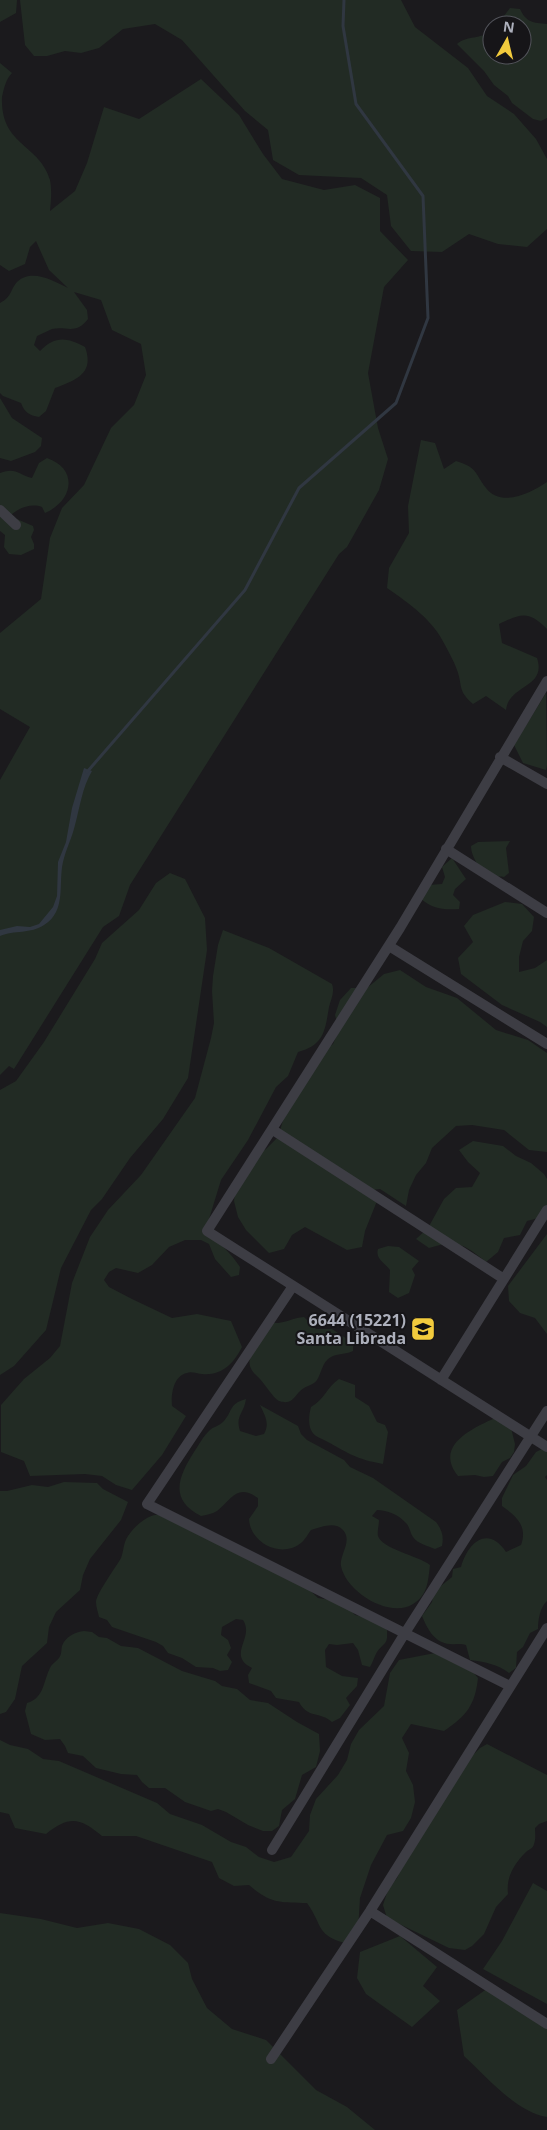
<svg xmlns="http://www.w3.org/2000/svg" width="547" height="2130" viewBox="0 0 547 2130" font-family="'Noto Sans',sans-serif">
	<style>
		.green { fill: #222b24 }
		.water { fill: #303741 }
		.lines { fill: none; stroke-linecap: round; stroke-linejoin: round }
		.stream { stroke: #303741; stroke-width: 3 }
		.street { stroke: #3d3d44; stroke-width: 10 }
		.labels { text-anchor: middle; stroke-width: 4; stroke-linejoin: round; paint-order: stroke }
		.poi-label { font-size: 16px; font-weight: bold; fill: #adb0bc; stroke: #161518; text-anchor: end }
	</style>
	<rect width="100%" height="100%" fill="#1b1a1d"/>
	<path class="green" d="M0,0H17L16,13L0,22Z
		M20,0H401L415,27L468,68L487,96L514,114L536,139L547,159V229L527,247L498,244L469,234L442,252L411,251L391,226L387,195L361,178L299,175L273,160L268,130L245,111L182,40L155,24L123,29L99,48L81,53L65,51L47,56H34L25,45Z
		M510,8L520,9C526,22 533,23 547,24V118L541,121L533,119L512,103L508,96L494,85L484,71L457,44C467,35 481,40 492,30V55H522V25H497Z
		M0,63L12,73C6,79 4,88 2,97C0,146 40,144 50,180C52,190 51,201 50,211L75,191L87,163L104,107L139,119L201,79L239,115L263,154L282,179L324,190L355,185L380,198V231L408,260L384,287L368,373L378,428L388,459L379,490L347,547L339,554L130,885L119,916L103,927L14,1069L9,1066L0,1075V780L30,727L0,709V633L41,599L50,538L62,508L84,485L111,428L134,405L146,375L141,344L112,330L101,300L74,292L87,310L88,319C76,335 67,326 52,329C47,331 42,334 37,336L34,345L40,351C55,336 66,337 85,347C95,374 75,380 55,388L46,411L39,417C29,415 25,413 21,403L3,396L0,393V303C12,297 10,290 17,282C32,268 53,281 68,288L49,270L36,241L30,247L25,264L9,271L0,265Z
		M0,398L12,418L42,438L41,446L35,452L11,461L0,458Z
		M421,440L435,443L444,469L456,461C478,468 473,471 486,488C501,508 531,493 547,482V629C528,610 521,614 499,624L502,643L537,658C547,688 509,684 506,710L486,696L473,704C457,690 463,686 457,670C454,661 449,653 445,645C433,620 410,604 387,588L389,568L409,533L408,506Z
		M47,458C79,469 73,501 45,513L42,507C31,503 18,508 10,516L33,526L34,530L31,537L34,544V549L21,555L9,554L4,547L5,535L0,531V473C16,467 17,474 32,478L39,463Z
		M546,693L547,765L546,770L523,763L514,745Z
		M510,841L506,848L509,873L504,877C501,876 495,877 491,876C481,872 471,857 471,846L478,842Z
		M452,858L466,879L455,889L453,895L460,902L459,909C443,910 432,909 420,898L429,885L442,884L445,877L442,867Z
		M170,873L185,879L205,918L207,950L188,1078L163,1119L130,1158L102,1199L91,1210L61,1268L46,1330L14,1366L0,1375V1090L16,1081L44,1042L95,959L102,943L139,910L156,883Z
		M505,902L522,904L534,917L532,931L523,941L519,957V972L535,968L547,960V1027L540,1022L502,1005L461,974L458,958L473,942L464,926L473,915Z
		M223,930L269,948L332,984C335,992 331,999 329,1007C325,1031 324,1045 298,1052L288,1076L276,1087L248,1140L221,1180L205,1232C219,1242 231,1253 240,1267L239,1275L231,1277L215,1259L209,1244L201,1240H185L169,1247L152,1265L138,1273L116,1268L109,1272L104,1280L109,1287L132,1299L172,1318L197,1314L231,1321L242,1347C234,1363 222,1376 202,1374C198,1374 191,1371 187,1373C173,1376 171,1395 172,1406L186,1416L162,1455L132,1490L116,1485L102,1476L85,1474L30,1476L24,1461L1,1452V1405L24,1379L50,1358L60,1346L72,1283L90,1237L108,1210L141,1175L195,1098L211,1038L214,1023L212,991L213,976L218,945Z
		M400,970L426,987L457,998L496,1030L528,1040L547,1053V1152L529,1150L504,1130L472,1125L456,1126L432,1148L426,1163L416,1175L409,1190L406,1206L380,1189L364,1191L377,1201L365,1231L362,1247L347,1250L305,1227L292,1235L284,1249L269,1253L246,1230L238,1217L234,1201L236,1185L253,1157L266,1149L278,1137L287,1107L320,1053L333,1044L339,1030L335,1015L340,1000L351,988H367L384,974Z
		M473,1141L503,1146L516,1156L531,1163L544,1174L547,1179V1211L542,1217L527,1221L520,1235L504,1238L498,1252L486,1262C465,1244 456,1239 429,1248L416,1239L428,1228L444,1199L456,1188L472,1187L480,1173L468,1162L459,1150Z
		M547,1234V1334L535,1318L520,1313L509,1301L508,1286Z
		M388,1246L399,1247L419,1261L412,1269L415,1275L409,1293L398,1298L389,1292L390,1270C385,1263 375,1259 378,1249Z
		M304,1317L316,1329H332L353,1343V1351C345,1355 338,1353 331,1357C322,1362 322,1372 317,1380C313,1385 309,1385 304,1388C294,1394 294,1406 279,1401C273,1398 264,1382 256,1375C238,1359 262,1338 272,1323C284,1324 292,1318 304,1317Z
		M339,1379L355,1385V1397L369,1406L377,1422L385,1425L388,1432L383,1464C356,1459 350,1454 326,1441C321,1438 314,1437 311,1430C308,1423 309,1414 311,1407C324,1400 327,1387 339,1379Z
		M246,1399C244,1414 235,1415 240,1431L256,1436L264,1434C270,1423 265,1416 260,1405L298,1426L301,1434L307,1440L344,1460L350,1467L373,1478L436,1522C442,1530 444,1536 442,1546L435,1549C428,1546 418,1544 413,1537C410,1533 410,1527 406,1523C399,1515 387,1510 377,1510L372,1516L379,1520C379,1525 377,1532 378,1536C382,1549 419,1556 430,1565C428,1581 428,1595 413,1604C390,1619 346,1592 341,1566C339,1555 353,1541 343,1530C335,1521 321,1527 311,1530C308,1534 305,1540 301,1543C281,1559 250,1543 249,1519L258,1506V1498C237,1483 232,1499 217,1511C212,1514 206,1515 201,1516C169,1500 178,1477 194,1452C199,1445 203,1436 210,1430C213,1427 219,1426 223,1422C233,1412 228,1404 246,1399Z
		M495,1418L511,1428L515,1444L514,1452L510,1458L502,1462L493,1476L484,1477L475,1475L458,1476C434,1446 471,1429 495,1418Z
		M544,1448L547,1450V1475L545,1477L547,1480V1601C540,1607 538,1620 538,1629L530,1633L523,1647L517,1652L516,1668L509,1673C498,1664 484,1662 470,1660L466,1645C459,1643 456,1645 450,1644C434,1643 427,1628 422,1616L432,1602L433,1595L437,1589L452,1577L453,1569L461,1567C468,1542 488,1525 506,1552L521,1545C528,1526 516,1516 502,1506V1498L513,1475L526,1466L536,1452Z
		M64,1482L97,1483L103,1489L128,1502L121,1520L90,1559L83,1575L80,1590L56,1612L49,1627L47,1643L22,1666L15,1699L6,1712L0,1714V1491H7L32,1485L48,1487Z
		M155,1515H163L271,1568L282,1577H291L299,1580L318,1598L343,1602L355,1615L373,1619L387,1630C388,1646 384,1642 377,1652C374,1657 373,1662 370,1667L362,1665L358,1650L353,1643L337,1645L329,1644L325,1650L326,1667L342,1676L358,1678L357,1686L346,1698L350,1705L340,1718L332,1722C320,1711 308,1719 299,1702L276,1698L271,1691L249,1683L248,1675L252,1668C226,1655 255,1638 243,1620L236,1619L222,1627L221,1635L228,1640L231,1648L227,1655L232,1662L228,1670L220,1671L213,1668L196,1667L182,1658L168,1653L163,1646L156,1642L112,1627L107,1620L99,1617C98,1612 96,1607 96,1602C96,1594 116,1567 121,1558C124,1551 123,1543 128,1536C134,1527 145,1517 155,1515Z
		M84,1631L92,1632L99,1637L107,1638L121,1646L138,1648L182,1671L215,1681L222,1686L237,1689L250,1700L268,1703L297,1722L319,1734L320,1751L316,1767L302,1775L295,1799L282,1810L279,1826L272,1831H263L248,1825L226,1812L218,1809L211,1811L185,1802L165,1788H149L142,1782L137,1775L121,1774L96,1768L83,1756L68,1753L65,1746L60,1739L45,1740L31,1734L25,1711L27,1703C45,1698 43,1680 51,1666C53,1663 57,1661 59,1658C62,1654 61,1650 62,1646C65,1637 75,1632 84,1631Z
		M435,1653L467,1665L478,1678C475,1706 466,1716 444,1731L411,1724L402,1738L409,1753L406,1771L413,1785L415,1802L411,1818L403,1831L387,1835L371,1865L360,1898L358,1931L348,1944C315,1935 324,1927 307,1903C280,1902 271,1904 249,1885L234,1886L219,1878L212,1862L136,1836H102C79,1817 69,1816 46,1834L15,1828L9,1814L0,1812V1740L10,1745L28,1749L43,1759L59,1761L157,1803L170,1814L202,1825L231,1842L246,1847L259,1857L274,1862L291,1857L309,1831L310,1815L316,1799L338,1775L347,1760L351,1744L359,1730L384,1706L390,1673L399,1660Z
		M487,1744L547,1775V1821L539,1824L535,1828C535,1833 536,1839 534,1844C533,1849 529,1849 526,1852C514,1864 506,1877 508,1894L496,1907L484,1934L472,1946L465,1950L449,1948L387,1918L383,1905L388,1890L397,1878L413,1842L466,1762L480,1748Z
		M533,1883L547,1891V2004L483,1969L502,1941Z
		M0,1913L41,1919L77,1928L108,1923L139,1929L170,1945L188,1963L192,1979L207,2008L232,2029L266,2040L316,2090L347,2107L375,2130H0Z
		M400,1936L437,1967L423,1986L440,2001L412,2027L366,1994L357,1978L360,1952Z
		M488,1988L547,2027V2117C517,2113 486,2076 464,2056L457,2010Z"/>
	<path class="water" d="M84,768L92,771C82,788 80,807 75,825C72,838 66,849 63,862C58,883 67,911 44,925C31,934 14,930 0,936V930L17,926L30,927L39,924L53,907L57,896L58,862L66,842L72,808Z"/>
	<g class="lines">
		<path class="stream" d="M87,772L245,590L299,488L396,403L428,318L423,196L356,104L343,26L344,0"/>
		<path class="street" d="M0,510L16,525
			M547,681L400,928L207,1231L547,1447
			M500,757L547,784
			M446,849L547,913
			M389,946L547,1044
			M273,1130L504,1279
			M293,1286L147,1504L510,1686
			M441,1380L547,1210
			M272,1850L405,1633L547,1411
			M370,1911L547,2024
			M271,2059L370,1911L547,1628"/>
	</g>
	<defs>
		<symbol id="school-square" viewBox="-11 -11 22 22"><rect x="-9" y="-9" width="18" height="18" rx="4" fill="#f2cb3d" stroke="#161518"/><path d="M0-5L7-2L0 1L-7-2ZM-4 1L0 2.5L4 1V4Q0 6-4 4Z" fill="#111"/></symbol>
	</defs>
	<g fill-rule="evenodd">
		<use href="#school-square" x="409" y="1315" width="28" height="28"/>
	</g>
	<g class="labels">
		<g class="poi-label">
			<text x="406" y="1326">6644 (15221)<tspan x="406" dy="18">Santa Librada</tspan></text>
		</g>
	</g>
	<g transform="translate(507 40) rotate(8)"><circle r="24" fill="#161518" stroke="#52535a"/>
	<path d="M0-4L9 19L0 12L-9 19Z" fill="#f2cb3d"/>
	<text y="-8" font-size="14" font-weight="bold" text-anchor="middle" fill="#adb0bc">N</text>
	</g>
</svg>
